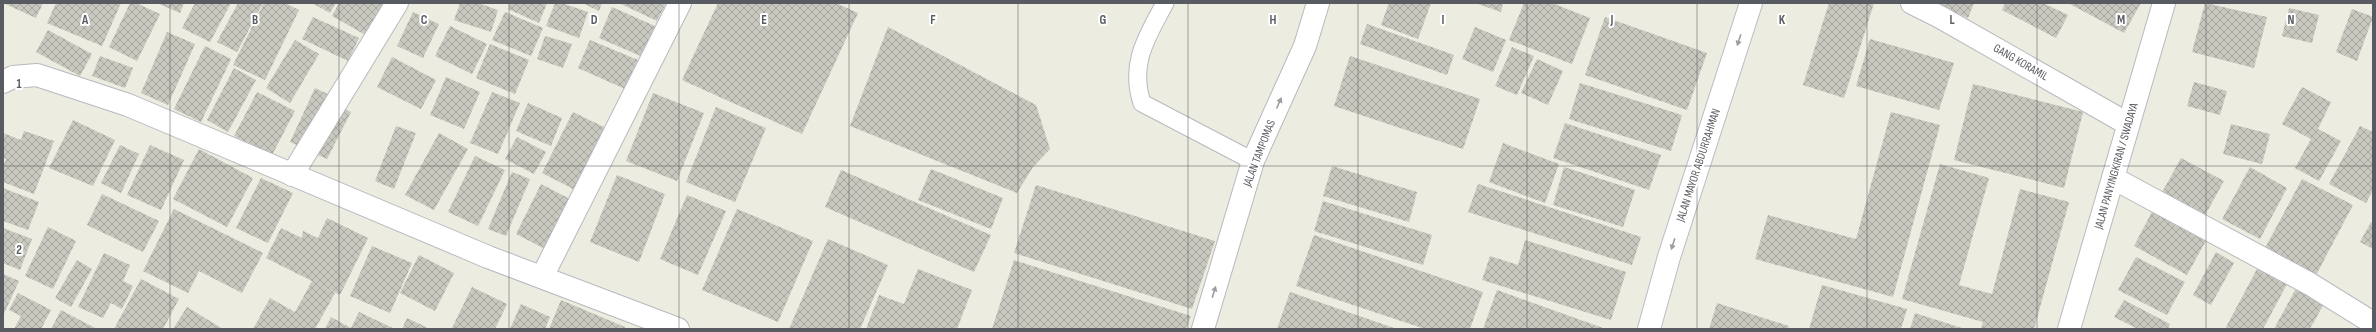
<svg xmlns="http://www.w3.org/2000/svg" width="2376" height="332" viewBox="0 0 2376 332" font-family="'Sofia Sans Condensed',sans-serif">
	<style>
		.building { fill: url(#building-cross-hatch) }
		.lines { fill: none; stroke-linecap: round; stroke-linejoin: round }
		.service-casing { stroke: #b8b9bf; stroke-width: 19 }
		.minor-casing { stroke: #b8b9bf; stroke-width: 24 }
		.tertiary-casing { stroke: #b8b9bf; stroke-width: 24 }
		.secondary-casing { stroke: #bbbcc4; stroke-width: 24 }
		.service { stroke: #fff; stroke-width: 17 }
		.minor { stroke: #fff; stroke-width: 22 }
		.tertiary { stroke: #fff; stroke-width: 22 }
		.secondary { stroke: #fff; stroke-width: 22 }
		.oneway { fill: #9b9da0 }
		.grid { fill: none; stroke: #585b61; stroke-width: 1; stroke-opacity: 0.55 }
		.labels { text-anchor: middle; stroke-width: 4; stroke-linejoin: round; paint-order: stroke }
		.street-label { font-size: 12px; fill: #585b61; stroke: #fff }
		.grid-label { font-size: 13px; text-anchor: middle; font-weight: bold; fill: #585b61; stroke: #fff; stroke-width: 4; stroke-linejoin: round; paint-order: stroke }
	</style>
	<defs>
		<pattern id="building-cross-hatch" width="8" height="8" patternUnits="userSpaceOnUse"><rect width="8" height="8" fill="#c9c8bf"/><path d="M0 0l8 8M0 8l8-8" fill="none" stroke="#a6a59f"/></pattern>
	</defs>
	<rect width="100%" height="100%" fill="#ecece0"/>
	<path class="building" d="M3,3H43L36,18Z
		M56,3H121L102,46L47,23Z
		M130,3H136L160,14L137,61L109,47Z
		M157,3H184L180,13Z
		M195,3H231L210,42L182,28Z
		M238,3H263L237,52L217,42Z
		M264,3H285L299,10L265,80L233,65Z
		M312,3H336L330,13Z
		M339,3H389L369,37L332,16Z
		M460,3H478L498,10L491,32L454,20Z
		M510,3H547L539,23L508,9Z
		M555,3H562L588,12L579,38L546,26Z
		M582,3H602L599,11Z
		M619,3H666L657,21Z
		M718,3H836L858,13L802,134L682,80Z
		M1389,3H1431L1418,39L1381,25Z
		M1475,3H1503L1501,12Z
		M1524,3H1552L1590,18L1572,64L1509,40Z
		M1829,3H1874L1844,98L1803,85Z
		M1933,3H1974L1968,18Z
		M2005,3H2043L2068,15L2056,38L2002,10Z
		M2068,3H2141L2124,33Z
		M2205,3L2267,17L2254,68L2192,52Z
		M612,7L657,27L643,57L599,38Z
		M2289,8L2319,15L2312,43L2282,36Z
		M2352,9L2373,17L2357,61L2336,52Z
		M413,12L439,24L423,58L397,46Z
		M505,12L543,28L531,56L492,40Z
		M313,17L359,38L348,61L302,39Z
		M1605,17L1707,53L1687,110L1585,75Z
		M1367,24L1454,55L1447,75L1360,44Z
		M450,26L487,44L472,74L435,56Z
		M888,27L1036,105L1050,149L1033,167L1017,193L850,126Z
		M1475,27L1506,40L1493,72L1462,59Z
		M48,30L92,54L80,76L36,52Z
		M167,32L195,44L168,105L141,93Z
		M545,36L572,44L563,68L537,59Z
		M1870,39L1954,63L1939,110L1856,86Z
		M295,40L319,54L290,103L266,88Z
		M590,40L638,60L625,89L578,68Z
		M490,44L529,60L515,94L476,78Z
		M205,46L231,59L201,122L174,109Z
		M1512,47L1534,56L1517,95L1495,86Z
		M100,56L133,68L125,88L92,76Z
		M1350,56L1480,99L1463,149L1334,106Z
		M392,57L436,80L421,109L377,87Z
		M1537,59L1563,71L1548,105L1521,93Z
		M234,68L256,80L228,132L207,120Z
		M446,77L480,92L464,129L430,115Z
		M2194,82L2227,91L2220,115L2187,106Z
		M1580,83L1682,115L1671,151L1569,119Z
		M1973,84L2083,112L2064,188L1954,160Z
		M2302,87L2331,102L2318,129L2341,141L2319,181L2295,168L2311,139L2282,124Z
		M315,88L330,95L306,149L290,142Z
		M257,92L295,111L272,155L234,136Z
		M492,92L520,103L498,154L470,143Z
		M653,93L704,113L677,181L626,161Z
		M528,103L562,118L551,146L516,131Z
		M337,105L351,112L327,159L313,153Z
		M716,107L766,128L735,202L686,182Z
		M573,112L610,130L579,192L542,173Z
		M1891,112L1940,125L1893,297L1755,259L1768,215L1856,239Z
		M73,120L115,140L93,186L49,168Z
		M1565,123L1661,155L1649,190L1553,158Z
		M2231,124L2270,134L2262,164L2223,154Z
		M396,126L416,133L394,189L375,181Z
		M2360,126L2373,132V190L2366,203L2329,184Z
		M24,131L54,141L34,194L3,182V167L6,159L3,158V133L21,140Z
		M439,133L468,149L434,210L405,195Z
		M517,137L546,152L534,174L505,159Z
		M1503,143L1559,164L1545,203L1489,182Z
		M120,145L139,154L121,193L101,183Z
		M150,145L184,160L161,210L127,195Z
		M199,149L253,178L227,227L173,199Z
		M475,156L505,170L478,226L448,212Z
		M2181,158L2224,181L2203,219L2160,196Z
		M1940,164L1989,178L1959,285L1992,294L2020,189L2069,202L2034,329H1981L1983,322L1902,299Z
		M1332,166L1417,192L1409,222L1323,196Z
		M1564,167L1635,190L1623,227L1553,205Z
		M2250,167L2287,188L2260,239L2222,219Z
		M931,169L1003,198L991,229L918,200Z
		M841,170L991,235L974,272L825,207Z
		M512,172L530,179L506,236L488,229Z
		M617,175L665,194L639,262L590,242Z
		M261,178L293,193L268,243L236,228Z
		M2302,179L2353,205L2314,279L2263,252Z
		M541,184L570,199L545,249L516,234Z
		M1478,184L1641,237L1632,265L1468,212Z
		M1036,185L1215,241L1192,309L1014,253Z
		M3,188L39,202L28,230L3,221Z
		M102,194L159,221L143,252L87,225Z
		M687,195L726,211L698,275L660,259Z
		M1323,201L1432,235L1423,265L1314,231Z
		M2154,208L2208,237L2187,275L2134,246Z
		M174,209L263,253L242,293L199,271L188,293L143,271Z
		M737,209L813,241L778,322L702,290Z
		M327,218L368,238L340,295L316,283L335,293L315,329H253L270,298L295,312L312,281L266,258L281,228L302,238L303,231L318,238Z
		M2371,222L2373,223V249L2360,242Z
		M48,227L76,241L53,289L25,276Z
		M3,228L32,239L20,270L3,263Z
		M1314,235L1483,292L1470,329H1425L1296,286Z
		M828,239L888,265L860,329H789Z
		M1525,240L1626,272L1611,320L1482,280L1490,256L1518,265Z
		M372,246L412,263L390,313L350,296Z
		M2216,252L2234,263L2211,305L2193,295Z
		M104,253L130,265L123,281L133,286L122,309L111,303L103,318L78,307Z
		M419,255L454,273L435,311L400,293Z
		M2136,257L2185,282L2167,315L2118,290Z
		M77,260L92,269L71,307L55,298Z
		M1014,260L1191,316L1186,329H992Z
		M918,269L972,290L957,329H866L879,295L904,304Z
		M2257,269L2287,284L2263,329H2225Z
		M3,274L19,281L3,316Z
		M141,279L179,299L163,329H114Z
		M2299,283L2327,298L2310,329H2274Z
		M1822,285L1907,309L1901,329H1809Z
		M472,287L507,304L495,329L452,328Z
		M1497,290L1606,329H1483Z
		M1290,292L1397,329H1277Z
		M18,293L51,310L41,329H14L21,316L9,310Z
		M561,300L625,327L624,329H549Z
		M2124,300L2170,324L2168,329H2138L2114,317Z
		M1717,303L1789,326L1788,329H1709Z
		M521,304L550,317L545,329H510Z
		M187,307L223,329H173Z
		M61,310L97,329H51Z
		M359,312L395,329H325L331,317L351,328Z
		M1915,313L1965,329H1910Z
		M407,318L430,329H402Z"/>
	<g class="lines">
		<defs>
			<path id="service" d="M1165,3C1147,37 1129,63 1142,103L1253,161"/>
			<path id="minor" d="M1912,3L1940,17L2128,124
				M292,175L397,3
				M2113,178L2310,284L2373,323
				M542,277L680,3"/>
			<path id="tertiary" d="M3,82L13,77L37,75L128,105L488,257L678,329
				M1203,329L1253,161L1305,46L1318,3
				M2069,329L2164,3"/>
			<path id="secondary" d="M1649,329L1669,257L1751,3"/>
		</defs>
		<use href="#service" class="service-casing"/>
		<use href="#minor" class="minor-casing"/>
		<use href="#tertiary" class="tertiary-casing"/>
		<use href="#secondary" class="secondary-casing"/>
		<use href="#service" class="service"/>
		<use href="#minor" class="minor"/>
		<use href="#tertiary" class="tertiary"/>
		<use href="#secondary" class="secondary"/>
	</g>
	<defs><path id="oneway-solid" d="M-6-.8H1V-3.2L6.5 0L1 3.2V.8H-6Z"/></defs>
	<g class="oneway">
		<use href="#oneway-solid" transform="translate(1739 40) rotate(108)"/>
		<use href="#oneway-solid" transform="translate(1279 103) rotate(-66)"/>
		<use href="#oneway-solid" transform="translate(1673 244) rotate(108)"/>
		<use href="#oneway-solid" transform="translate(1214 292) rotate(-73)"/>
	</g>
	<path class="grid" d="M170,3V329M339,3V329M509,3V329M679,3V329M849,3V329M1018,3V329M1188,3V329M1358,3V329M1527,3V329M1697,3V329M1867,3V329M2037,3V329M2206,3V329M3,166H2373"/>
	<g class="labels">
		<g class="street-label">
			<text transform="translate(2021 62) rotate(30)" y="4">GANG KORAMIL</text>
			<text transform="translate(1259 153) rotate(-69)" y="4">JALAN TAMPOMAS</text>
			<text transform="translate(1698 165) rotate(-72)" y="4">JALAN MAYOR ABDURRAHMAN</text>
			<text transform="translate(2116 166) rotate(-74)" y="4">JALAN PANYINGKIRAN / SWADAYA</text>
		</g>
	</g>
	<g class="grid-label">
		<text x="85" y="24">A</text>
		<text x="255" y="24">B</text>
		<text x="424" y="24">C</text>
		<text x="594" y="24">D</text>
		<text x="764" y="24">E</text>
		<text x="933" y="24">F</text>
		<text x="1103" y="24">G</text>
		<text x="1273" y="24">H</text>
		<text x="1443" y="24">I</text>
		<text x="1612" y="24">J</text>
		<text x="1782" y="24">K</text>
		<text x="1952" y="24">L</text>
		<text x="2121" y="24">M</text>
		<text x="2291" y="24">N</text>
		<text x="19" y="88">1</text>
		<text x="19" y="254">2</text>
	</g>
	<rect width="2376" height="332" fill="none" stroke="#585b61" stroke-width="8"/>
</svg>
